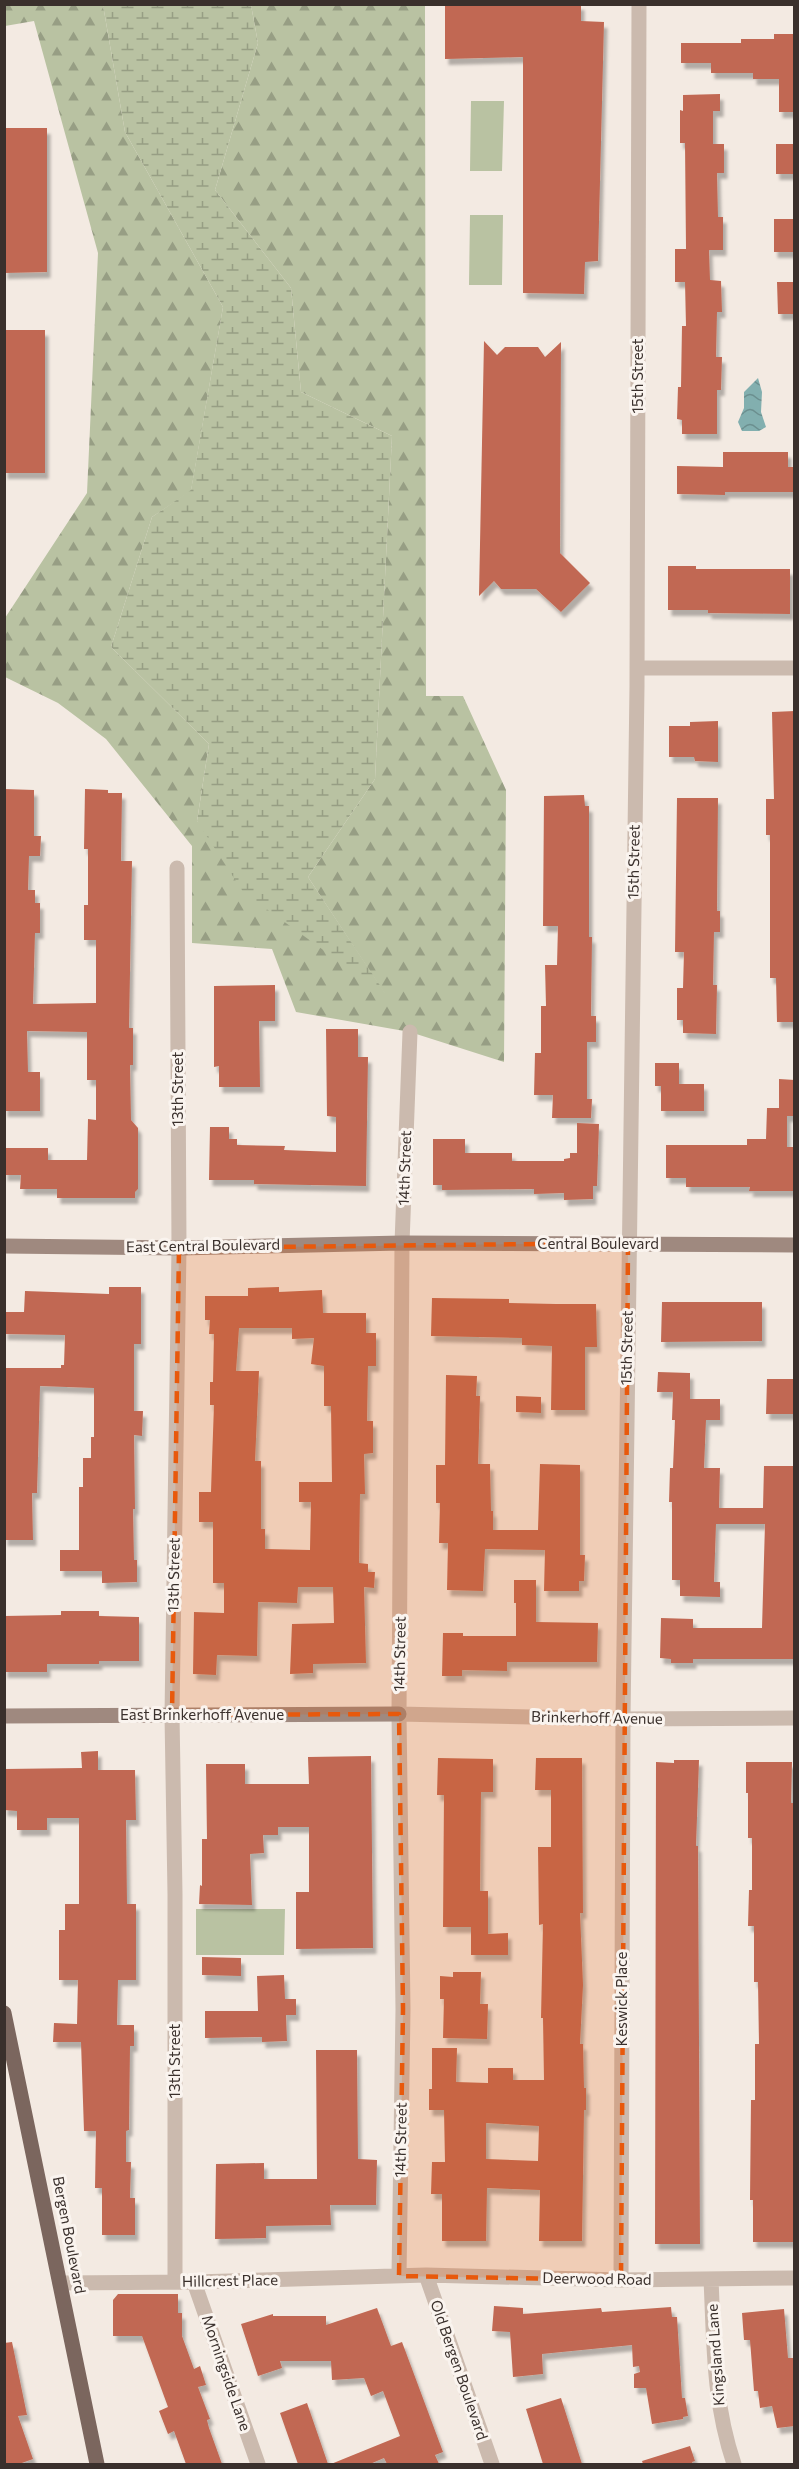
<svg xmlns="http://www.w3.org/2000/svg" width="799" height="2469" viewBox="0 0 799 2469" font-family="Commissioner,sans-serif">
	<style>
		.green { fill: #b9c2a2 }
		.forest { fill: url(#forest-firs) }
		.wetland { fill: url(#wetland-marsh) }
		.water { fill: url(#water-waves) }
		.building { fill: #c16852; fill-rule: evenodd; filter: url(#shadow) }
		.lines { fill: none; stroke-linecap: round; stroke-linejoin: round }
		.street { stroke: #cbbaae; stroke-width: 15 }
		.secondary { stroke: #9f897f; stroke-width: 15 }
		.primary { stroke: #7b665e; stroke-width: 15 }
		.marked { fill: #e8590c; fill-opacity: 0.2; stroke: #e8590c; stroke-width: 4.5; stroke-dasharray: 12 8; stroke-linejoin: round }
		.labels { text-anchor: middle; stroke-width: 6; stroke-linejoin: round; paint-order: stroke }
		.street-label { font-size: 15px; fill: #3a302c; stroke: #faf4ef }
	</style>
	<defs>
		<pattern id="forest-firs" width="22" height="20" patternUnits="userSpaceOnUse" patternTransform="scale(1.5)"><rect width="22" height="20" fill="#b9c2a2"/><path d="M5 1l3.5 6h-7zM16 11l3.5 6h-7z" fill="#979e84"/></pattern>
		<pattern id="wetland-marsh" width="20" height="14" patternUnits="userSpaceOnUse" patternTransform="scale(1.5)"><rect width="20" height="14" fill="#b9c2a2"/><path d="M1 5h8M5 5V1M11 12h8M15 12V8" fill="none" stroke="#979e84"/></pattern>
		<pattern id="water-waves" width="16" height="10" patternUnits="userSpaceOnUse" patternTransform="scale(1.5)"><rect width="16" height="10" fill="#82afaf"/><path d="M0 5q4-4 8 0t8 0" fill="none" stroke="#6b8f8f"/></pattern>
		<filter id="shadow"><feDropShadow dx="3.5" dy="6" stdDeviation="1.5" flood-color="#0004"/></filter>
	</defs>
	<rect width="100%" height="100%" fill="#f3eae2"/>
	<path class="green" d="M471,101H504L502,171H470Z
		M470,215H503L502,285H469Z
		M196,1909H285L284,1955H196Z"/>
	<path class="forest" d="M5,5H103L125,132L223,307L191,491L152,517L111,647L209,744L197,821L385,994L308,877L375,779L392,436L301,392L291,288L215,190L258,43L251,5H425L426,696H463L506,790L504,1062L410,1032L296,1012L272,949L192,943V846L106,739L58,703L5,677V618L87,493L98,253L34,21L5,26Z"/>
	<path class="wetland" d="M103,5H251L258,43L215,190L291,288L301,392L392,436L375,779L308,877L387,996L243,892L197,821L209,744L111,647L152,517L191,490L223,307L125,132Z"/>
	<path class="water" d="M758,378L762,392L761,412L766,427L759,431H742L738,422L744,408V392Z"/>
	<path class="building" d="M445,4H581V21L604,22L598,261L585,262L584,294L523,293V57L445,59Z
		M774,34H795V112H779V79H753V73H711V63H681V43H741V39H774Z
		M720,94V111H713V144H724V173H717L718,217H723V250H709L710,280L721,281L722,312H717L716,357H722L721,390H717V434H682V420L677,419L678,387H681L682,326H686L685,282H675V249H686L685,143H680V110L683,111V95Z
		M4,128H47V272L4,273Z
		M776,144H795V174H776Z
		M774,219H795V252H774Z
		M777,282H795V314H778Z
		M4,330H45V473H4Z
		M484,341L497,355L505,347H538L545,357L561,342L560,553L590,583L561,612L536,589H501L494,581L479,596Z
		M723,452H788V467H795V492H725V495L677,494V466L723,467Z
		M668,566H696V569H790V614L708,613V610H668Z
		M795,711V1022H777L776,978H770V835H766V799H774L772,712Z
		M718,721V762L695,761L694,757H669V726H690V722Z
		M4,789L34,790V836H41L40,856H29L28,890H35V903H40V933H35L33,1004L96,1003V940H84V905H88V849H84L85,789L108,790V793H122L121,861H132L129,1028H133V1065H130L131,1120L138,1128V1189L135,1192V1198H57V1189H20L21,1175H4V1148H48V1160H87L88,1119L96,1120V1080H87V1032L27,1031L28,1072H40V1111H4Z
		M584,795L585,806H589V937H592L591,1016H596V1042H587V1099H592L591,1118H552L553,1095H534L535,1053H541V1006H546L545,965H557L558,926H543L544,796Z
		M677,798H718L717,911H720V932H714L713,985H717L716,1034L683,1033V1020H677V988H683L684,952H675Z
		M275,985V1021H259L260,1087H219V1066L214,1067V986Z
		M326,1029H358V1057H368L366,1186L254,1184V1180H209L210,1127H229V1139H237V1145L285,1146L284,1150L336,1152V1117L327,1116Z
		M655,1063H679V1084H704V1111H661V1086H655Z
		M779,1079L795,1080V1116H787V1147H795V1191H749L750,1187H686V1178H666V1145H747V1139H766L767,1108H779Z
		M577,1123L599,1124L597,1186H593V1199L564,1200V1193L534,1194V1189L442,1190V1185H433V1139H465V1153H512V1161H564V1159L570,1158V1153H577Z
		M109,1287H141V1344H134V1411H143L142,1436L134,1435L135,1509H133L134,1560H137V1582L102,1583V1571H60V1550H79V1487H83V1458H91V1437H94V1388L40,1386L37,1493H32L33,1540H4V1368H61V1365H64L65,1335L4,1334V1312H24L25,1291L109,1294Z
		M279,1287V1292L322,1290L323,1313H366V1333H376V1366H368L367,1421H373V1453L364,1454L365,1494H360L359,1563L368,1564V1572H375L374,1588L364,1587L366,1663L313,1664V1673L290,1674L292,1624L334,1623L333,1587H298L297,1603L258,1602L257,1656L217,1655L216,1675L193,1674L194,1612L224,1613V1583H213V1522H199V1492H211L212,1461L214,1405H210V1382H213L214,1334H209L210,1320H205V1296H248V1288ZM239,1328H292V1339L314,1338L311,1364L324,1366V1406H331L332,1482H299V1502H311L310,1550L265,1549V1529H261V1461H255L259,1371H236Z
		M432,1298L509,1299V1303L556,1304H596L597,1347H585V1410H551L552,1346L522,1345V1338L431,1336Z
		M662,1302H762V1341L661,1342Z
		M658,1372L690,1373V1399H720V1420H706L704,1468H720L719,1508H763L764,1466H795V1659H693V1663H671V1659L660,1658L661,1618L693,1619V1628H762L765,1524H716L714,1582H720V1597L680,1596V1580H672V1502H669L670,1468H673L675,1420H672L673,1392H657Z
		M446,1375L477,1376L476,1396H480L478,1464H490L491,1511H493V1530H538L540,1464L580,1465V1555H585L584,1581H579V1591H544L545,1550L485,1549L483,1591L447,1590L448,1543H439L440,1503H436V1465H445Z
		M767,1379H795V1414H766Z
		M516,1396L541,1397V1413L516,1412Z
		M514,1580H536V1622L598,1623L597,1662H507V1671L462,1670V1676H442L443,1633H463V1636H516V1603H514Z
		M61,1611H99V1616L139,1617V1661H99V1664H47V1672H4V1616L61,1615Z
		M98,1751V1770H135L136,1820H126L127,1904H136V1980H118L117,2025H134V2046H130L129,2130L126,2131V2162H131L130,2198H135V2235H102V2188H95L96,2131H84L81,2042H53L54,2023L77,2024L78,1980H59V1930H65V1904H79V1818H47V1830H17V1811L4,1810V1769L82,1768L81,1752Z
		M371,1756L373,1948L296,1949V1892H309V1827H278V1835H263L264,1853L250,1854L252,1905L199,1904L200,1885L202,1886V1839H207L206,1764H245V1784H309L308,1757Z
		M438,1758L493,1759V1792H481L480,1891H488V1934L508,1933V1955H471V1927H443L444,1795H437Z
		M536,1758H582L583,1913H580L583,1985L580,2044H583L584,2088H586V2110H584L582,2241H539L540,2190L487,2188L486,2241H442V2194H431L432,2162H445L444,2110H429V2089H432V2048H457L456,2082L488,2083V2068H513V2080H544L543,2018H541L543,1924L539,1925L538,1847H551V1790H535ZM486,2123L539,2126L538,2161L486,2159Z
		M674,1760H699L696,1846H698L700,2244H655L656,1762L674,1763Z
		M746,1762H792L791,1803H794L795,2242H753V2200H750L751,2100H755V2044H759L758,1982H754V1926H748L749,1890H752V1838H748V1793H746Z
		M202,1957L241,1958V1976L202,1975Z
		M453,1972H481L480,2004H488L487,2039L443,2038L444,1999H440V1976L453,1977Z
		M284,1975L285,1999H296V2015H286L287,2041L262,2042V2037L205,2038V2011H258L257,1976Z
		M316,2050H357L358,2159L377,2160L376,2205H330L331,2225L266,2226V2238L215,2239L216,2164L264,2163V2179H317Z
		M118,2294H178V2313H182V2336L194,2369L200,2366L206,2385L198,2387L210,2419L207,2420L209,2428L222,2464H186L174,2431L168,2434L159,2411L168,2407L142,2336H113V2300Z
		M494,2306L523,2308V2314L601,2308L602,2312L671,2307L672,2317H677L682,2398H685L688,2416L683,2417V2419L652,2424L646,2388H634V2374L640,2372L639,2366L633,2367L632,2345L542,2354L543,2374L513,2377L510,2332L492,2331Z
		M377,2308L391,2346L402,2342L443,2452L435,2455L439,2464H387L384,2458L370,2464H331L400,2436L383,2391L371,2396L364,2378L332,2380L331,2361H280L282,2368L258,2376L241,2324L273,2314V2316H326V2325Z
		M784,2309L788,2358H795V2426L777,2428L772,2406L760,2408L758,2391H754L750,2340H744L742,2313Z
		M12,2342L27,2415L18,2416L33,2459L19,2464H4V2343Z
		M561,2398L582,2464H543L526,2409Z
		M307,2403L328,2464H298L280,2413Z
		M690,2446L695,2461L692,2462L693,2464H643L642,2461Z"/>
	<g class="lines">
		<path class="street" d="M637,668H794
			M399,1714L623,1719L794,1718
			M426,2275L492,2464
			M399,2276L403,2009L399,1714L402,1243L410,1032
			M711,2279C714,2344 713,2402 734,2464
			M621,2280L623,1719L637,686L639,4
			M175,2282V1894L172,1715L179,1248L177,868
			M194,2282L258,2464
			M60,2283L194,2282L426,2275L621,2280L794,2278"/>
		<path class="secondary" d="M4,1246L179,1248L402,1243L794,1245
			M4,1716L399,1714"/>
		<path class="primary" d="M4,2013L97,2464"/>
	</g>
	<path class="marked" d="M628,1243L621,2280L399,2276L403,2009L399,1714L172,1715L179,1248Z"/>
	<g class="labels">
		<g class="street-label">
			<text transform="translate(638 376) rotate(-90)" y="5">15th Street</text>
			<text transform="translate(634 862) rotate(-89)" y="5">15th Street</text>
			<text transform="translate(178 1089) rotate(-90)" y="5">13th Street</text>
			<text transform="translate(405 1168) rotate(-88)" y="5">14th Street</text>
			<text x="598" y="1249">Central Boulevard</text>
			<text transform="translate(203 1246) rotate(-1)" y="5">East Central Boulevard</text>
			<text transform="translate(627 1348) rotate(-89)" y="5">15th Street</text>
			<text transform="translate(174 1575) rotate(-89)" y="5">13th Street</text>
			<text transform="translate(400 1654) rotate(-89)" y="5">14th Street</text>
			<text x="202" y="1720">East Brinkerhoff Avenue</text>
			<text transform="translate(597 1718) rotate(1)" y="5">Brinkerhoff Avenue</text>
			<text transform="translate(622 1999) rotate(-90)" y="5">Keswick Place</text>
			<text transform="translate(175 2061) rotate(-90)" y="5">13th Street</text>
			<text transform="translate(401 2140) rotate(-89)" y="5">14th Street</text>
			<text transform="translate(69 2235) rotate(79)" y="5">Bergen Boulevard</text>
			<text transform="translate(597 2279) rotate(1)" y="5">Deerwood Road</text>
			<text transform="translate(230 2281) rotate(-1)" y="5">Hillcrest Place</text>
			<text transform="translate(716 2355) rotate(-94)" y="5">Kingsland Lane</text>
			<text transform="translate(459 2370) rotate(71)" y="5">Old Bergen Boulevard</text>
			<text transform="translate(226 2373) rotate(71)" y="5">Morningside Lane</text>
		</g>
	</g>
	<rect width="799" height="2469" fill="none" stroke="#3a302c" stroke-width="12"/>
</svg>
